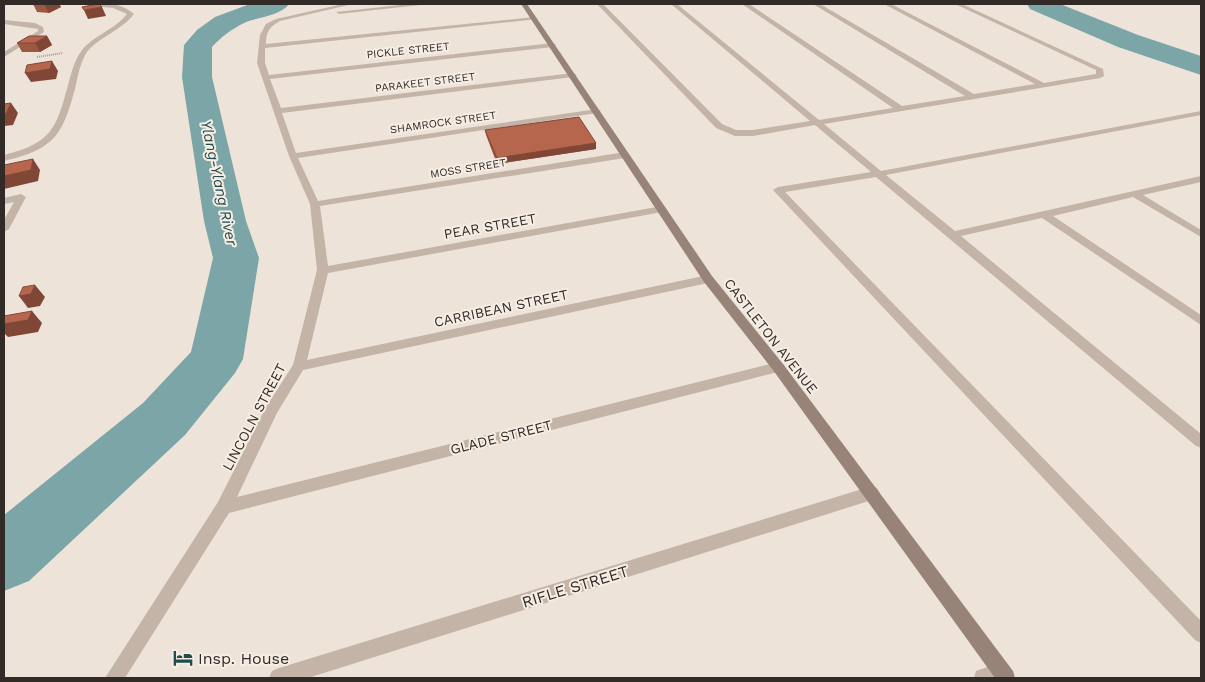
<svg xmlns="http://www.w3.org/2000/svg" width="1205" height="682" viewBox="0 0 1205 682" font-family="'Work Sans',sans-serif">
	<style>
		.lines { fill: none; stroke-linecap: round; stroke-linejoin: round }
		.river { fill: #7ca5a7; fill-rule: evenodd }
		.path { stroke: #af9e91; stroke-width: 2; stroke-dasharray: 1 1; stroke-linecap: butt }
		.street { fill: #c4b4a7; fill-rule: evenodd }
		.secondary { fill: #978378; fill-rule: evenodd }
		.wall { fill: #9d5843 }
		.shaded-wall { fill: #804737 }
		.building { fill: #b7664e; stroke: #804737 }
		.labels { text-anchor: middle; stroke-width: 4; stroke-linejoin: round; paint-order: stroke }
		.far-street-label { font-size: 11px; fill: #312a26; stroke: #f6eee4 }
		.street-label { font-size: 14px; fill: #312a26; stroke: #f6eee4 }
		.water-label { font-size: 15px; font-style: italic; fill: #214b4d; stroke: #f6eee4 }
		.near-street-label { font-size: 16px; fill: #312a26; stroke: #f6eee4 }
		.near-poi-label { font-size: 16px; fill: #312a26; stroke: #f6eee4; text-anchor: start }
	</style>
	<rect width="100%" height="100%" fill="#ede3d9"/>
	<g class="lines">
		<path class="river" d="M250,4H289C281,16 257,17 244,23C232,29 221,37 212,47V77L246,221L259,258L243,359L235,373L185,435L29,581L4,591V515L143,403L191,352L213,258L204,221L182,77L184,45L197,30L215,17Z
			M1027,4H1060L1138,35L1201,56V75L1118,47L1030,9Z"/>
		<path class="path" d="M37,57L63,53"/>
		<path class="street" d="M74,4C93,3 119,0 134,14C121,31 100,36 87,52C81,61 78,74 76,85C63,134 56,149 4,161V155C51,143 56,130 68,85C71,74 74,62 80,53C92,35 114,31 127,14L113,8Z
			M343,4H353L280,21C269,27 266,32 266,44L535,17L538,19L265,48V63L269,75L553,43L556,45L553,47L270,79L281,108L573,73L577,75L573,77L282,113L296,153L597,109L601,111L597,113L298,158L318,201L625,152L629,155L625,158L320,206L328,266L662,206L667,209L662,212L328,273L307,360L708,275L714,279L708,283L303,370L277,413L237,497L778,362L783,364L785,367L783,370L778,372L229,513L125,678H105L218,502L266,407L293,365L317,270L310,204L289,156L257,63L260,35L266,24L276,19Z
			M409,4H429L339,14L336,12Z
			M597,4H603L722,124L736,130H753L810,121L671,4H677L819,120L893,108L742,4H749L902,106L965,96L813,4H820L974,94L1035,84L884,4H891L1044,83L1096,74V70L955,4H962L1103,69L1104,76L1100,78L824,124L881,171L1201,111V115L886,175L955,231L1201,176V182L1143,195L1201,230V237L1133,197L1053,216L1201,315V325L1042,218L961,236L1201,434V448L1196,446L876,177L785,192L1201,621V643L1195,640L773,190L778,187L871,172L815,125L753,136H735L716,128Z
			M4,20L35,23L43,27L44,32L4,57V52L38,31V29L4,24Z
			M21,194L26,197L9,229L4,232V220L14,202L4,204V198Z
			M872,486L877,488L880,493L877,498L872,500L308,678H269L272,671L279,668Z
			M1001,662L1008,664L1010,671L1008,678H974L976,671Z"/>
		<path class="secondary" d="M521,4H527L712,276L783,364L1013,671L1015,678H995L773,370L704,282Z"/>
	</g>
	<path class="wall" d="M33,4H59L61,7L49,13L37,12Z
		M47,36L52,45L40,52H22L17,43Z
		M485,130L596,143V149L497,164L486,135Z"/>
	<path class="shaded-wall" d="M44,4H59L61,7L49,13Z
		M102,7L106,16L88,19L84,10Z
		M47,36L52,45L40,52L35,43Z
		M52,61L58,71L56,79L31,82L25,73Z
		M11,103L18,113L13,125L4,126V115Z
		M596,143V149L497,164V158Z
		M33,159L40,170L38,181L4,189V176Z
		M35,285L45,297L40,306L28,308L19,296Z
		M32,311L42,323L38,332L8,337L4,333V324Z"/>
	<path class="building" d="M98,4H99L102,7L84,10L82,7Z
		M29,36H47L35,43H17Z
		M52,61L50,69L25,73L27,65Z
		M11,103L6,114L4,115V104Z
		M579,117L596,143L497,158L485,130Z
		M33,159L31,170L4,176V165Z
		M35,285L31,294L19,296L23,287Z
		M32,311L28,320L4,324V316Z"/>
	<defs>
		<symbol id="hotel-bare" viewBox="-9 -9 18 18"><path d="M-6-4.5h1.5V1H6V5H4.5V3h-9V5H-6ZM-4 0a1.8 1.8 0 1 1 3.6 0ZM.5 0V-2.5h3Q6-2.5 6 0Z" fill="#214b4d" stroke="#f6eee4" stroke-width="2.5" paint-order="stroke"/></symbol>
	</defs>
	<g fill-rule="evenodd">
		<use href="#hotel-bare" x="169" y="644" width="28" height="28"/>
	</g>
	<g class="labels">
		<g class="far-street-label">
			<text transform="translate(408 50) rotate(-6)" y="4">PICKLE STREET</text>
			<text transform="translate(425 82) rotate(-7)" y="4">PARAKEET STREET</text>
			<text transform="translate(443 122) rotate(-8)" y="4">SHAMROCK STREET</text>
			<text transform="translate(468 168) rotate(-9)" y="4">MOSS STREET</text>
		</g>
		<g class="street-label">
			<text transform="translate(490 226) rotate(-10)" y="5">PEAR STREET</text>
			<text transform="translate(501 308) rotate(-12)" y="5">CARRIBEAN STREET</text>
			<text transform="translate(771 336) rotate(52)" y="5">CASTLETON AVENUE</text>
			<text transform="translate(254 417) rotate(-62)" y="5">LINCOLN STREET</text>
			<text transform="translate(501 437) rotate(-14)" y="5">GLADE STREET</text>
		</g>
		<g class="water-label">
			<text transform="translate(219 183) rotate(78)" y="5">Ylang-Ylang River</text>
		</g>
		<g class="near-street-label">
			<text transform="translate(575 586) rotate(-17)" y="6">RIFLE STREET</text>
		</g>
		<g class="near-poi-label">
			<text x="198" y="664">Insp. House</text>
		</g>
	</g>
	<rect width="1205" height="682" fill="none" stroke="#312a26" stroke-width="10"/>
</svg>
